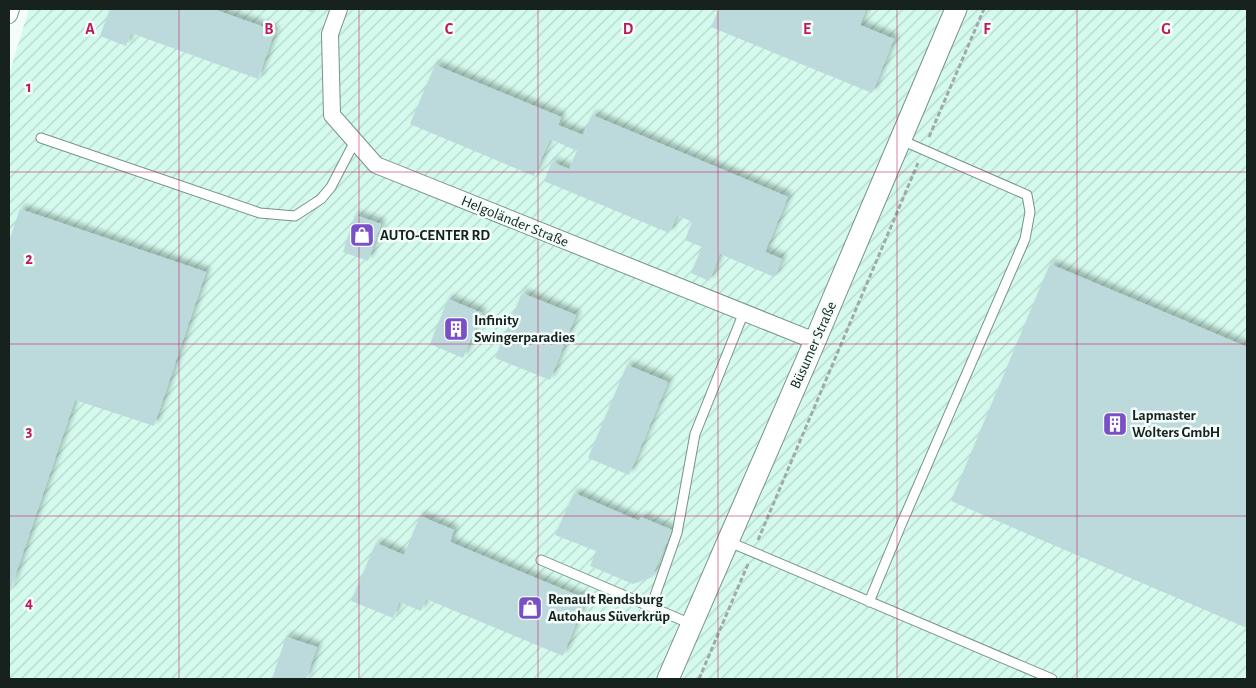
<svg xmlns="http://www.w3.org/2000/svg" width="1256" height="688" viewBox="0 0 1256 688" font-family="'Alegreya Sans',sans-serif">
	<style>
		.industrial { fill: url(#industrial-furrows) }
		.building { fill: #bcdadb; filter: url(#shadow) }
		.lines { fill: none; stroke-linecap: round; stroke-linejoin: round }
		.service-casing { stroke: #78928a; stroke-width: 11 }
		.minor-casing { stroke: #78928a; stroke-width: 18 }
		.tertiary-casing { stroke: #78928a; stroke-width: 23 }
		.path { stroke: #a0aba8; stroke-width: 3; stroke-dasharray: 5 2.5; stroke-linecap: butt }
		.service { stroke: #fff; stroke-width: 9 }
		.minor { stroke: #fff; stroke-width: 16 }
		.tertiary { stroke: #fff; stroke-width: 21 }
		.grid { fill: none; stroke: #c2185b; stroke-width: 1; stroke-opacity: 0.55 }
		.labels { text-anchor: middle; stroke-width: 5; stroke-linejoin: round; paint-order: stroke }
		.street-label { font-size: 15px; fill: #17221f; stroke: #f3fefb }
		.poi-label { font-size: 15px; font-weight: bold; fill: #17221f; stroke: #f3fefb; text-anchor: start }
		.grid-label { font-size: 16px; text-anchor: middle; font-weight: bold; fill: #c2185b; stroke: #f3fefb; stroke-width: 5; stroke-linejoin: round; paint-order: stroke }
	</style>
	<defs>
		<pattern id="industrial-furrows" width="10" height="10" patternUnits="userSpaceOnUse" patternTransform="scale(1.25)"><rect width="10" height="10" fill="#d4faee"/><path d="M-1 1l2-2M0 10L10 0M9 11l2-2" fill="none" stroke="#b5d6cc"/></pattern>
		<filter id="shadow"><feDropShadow dx="4.5" dy="-4.5" stdDeviation="2.5" flood-color="#0004"/></filter>
	</defs>
	<rect width="100%" height="100%" fill="#f3fefb"/>
	<path class="industrial" d="M29,9H1247V679H9V74Z"/>
	<path class="building" d="M110,9H213L275,31L258,79L131,33L126,46L100,36Z
		M302,9H315L314,13Z
		M719,9H866L860,25L894,39L872,93L711,27Z
		M435,65L561,117L558,125L583,135L592,115L788,197L765,252L782,259L774,277L720,254L709,281L691,273L702,247L685,240L692,222L677,215L669,233L544,181L552,162L569,169L577,151L550,139L534,176L410,124Z
		M20,209L206,272L154,426L75,400L9,594V241Z
		M355,215L381,224L368,261L343,252Z
		M1050,264L1247,347V628L951,501Z
		M522,293L576,315L550,380L495,358Z
		M448,299L482,313L463,358L430,344Z
		M627,365L668,382L629,475L588,458Z
		M574,493L639,521L641,517L672,530L652,577L633,584L590,566L596,551L555,535Z
		M420,516L454,530L450,542L586,599L563,656L426,599L421,611L399,602L393,618L351,601L376,543L404,555Z
		M286,637L317,647L306,679H272Z"/>
	<g class="lines">
		<defs>
			<path id="service" d="M41,138L260,213L295,216L321,199L331,187L355,141
				M727,541L1052,679
				M541,560L691,624
				M869,602L901,525L1025,239L1030,212L1027,195L901,140
				M651,607L677,533L695,434L744,312"/>
			<path id="minor" d="M339,9L330,34L332,115L376,165L815,341
				M9,15L11,9"/>
			<path id="tertiary" d="M668,679L815,341L956,9"/>
		</defs>
		<use href="#service" class="service-casing"/>
		<use href="#minor" class="minor-casing"/>
		<use href="#tertiary" class="tertiary-casing"/>
		<path class="path" d="M929,137L984,9
			M758,540L918,163
			M699,679L748,564"/>
		<use href="#service" class="service"/>
		<use href="#minor" class="minor"/>
		<use href="#tertiary" class="tertiary"/>
	</g>
	<path class="grid" d="M179,9V679M359,9V679M538,9V679M718,9V679M897,9V679M1077,9V679M9,172H1247M9,344H1247M9,516H1247"/>
	<defs>
		<symbol id="shop-square" viewBox="-11 -11 22 22"><rect x="-9" y="-9" width="18" height="18" rx="4" fill="#7a4fc8" stroke="#f3fefb"/><path d="M-5-2.5h2.3a2.7 3.5 0 0 1 5.4 0H5L5.5 6h-11ZM-1.5-2.5h3a1.5 2.3 0 0 0-3 0Z" fill="#fff"/></symbol>
		<symbol id="building-square" viewBox="-11 -11 22 22"><rect x="-9" y="-9" width="18" height="18" rx="4" fill="#7a4fc8" stroke="#f3fefb"/><path d="M-4-6H4V6H1V3H-1V6H-4ZM-2.5-4.3h1.7v1.8h-1.7ZM.8-4.3h1.7v1.8H.8ZM-2.5-1h1.7V.8h-1.7ZM.8-1h1.7V.8H.8Z" fill="#fff"/></symbol>
	</defs>
	<g fill-rule="evenodd">
		<use href="#shop-square" x="348" y="221" width="28" height="28"/>
		<use href="#building-square" x="442" y="315" width="28" height="28"/>
		<use href="#building-square" x="1101" y="410" width="28" height="28"/>
		<use href="#shop-square" x="516" y="594" width="28" height="28"/>
	</g>
	<g class="labels">
		<g class="street-label">
			<text transform="translate(515 221) rotate(22)" y="5">Helgoländer Straße</text>
			<text transform="translate(813 345) rotate(-66)" y="5">Büsumer Straße</text>
		</g>
		<g class="poi-label">
			<text x="380" y="240">AUTO-CENTER RD</text>
			<text x="474" y="325">Infinity<tspan x="474" dy="17">Swingerparadies</tspan></text>
			<text x="1132" y="420">Lapmaster<tspan x="1132" dy="17">Wolters GmbH</tspan></text>
			<text x="548" y="604">Renault Rendsburg<tspan x="548" dy="17">Autohaus Süverkrüp</tspan></text>
		</g>
	</g>
	<g class="grid-label">
		<text x="90" y="34">A</text>
		<text x="269" y="34">B</text>
		<text x="449" y="34">C</text>
		<text x="628" y="34">D</text>
		<text x="807" y="34">E</text>
		<text x="987" y="34">F</text>
		<text x="1166" y="34">G</text>
		<text x="29" y="92">1</text>
		<text x="29" y="264">2</text>
		<text x="29" y="436">3</text>
		<text x="29" y="608">4</text>
	</g>
	<rect width="1256" height="688" fill="none" stroke="#17221f" stroke-width="20"/>
</svg>
